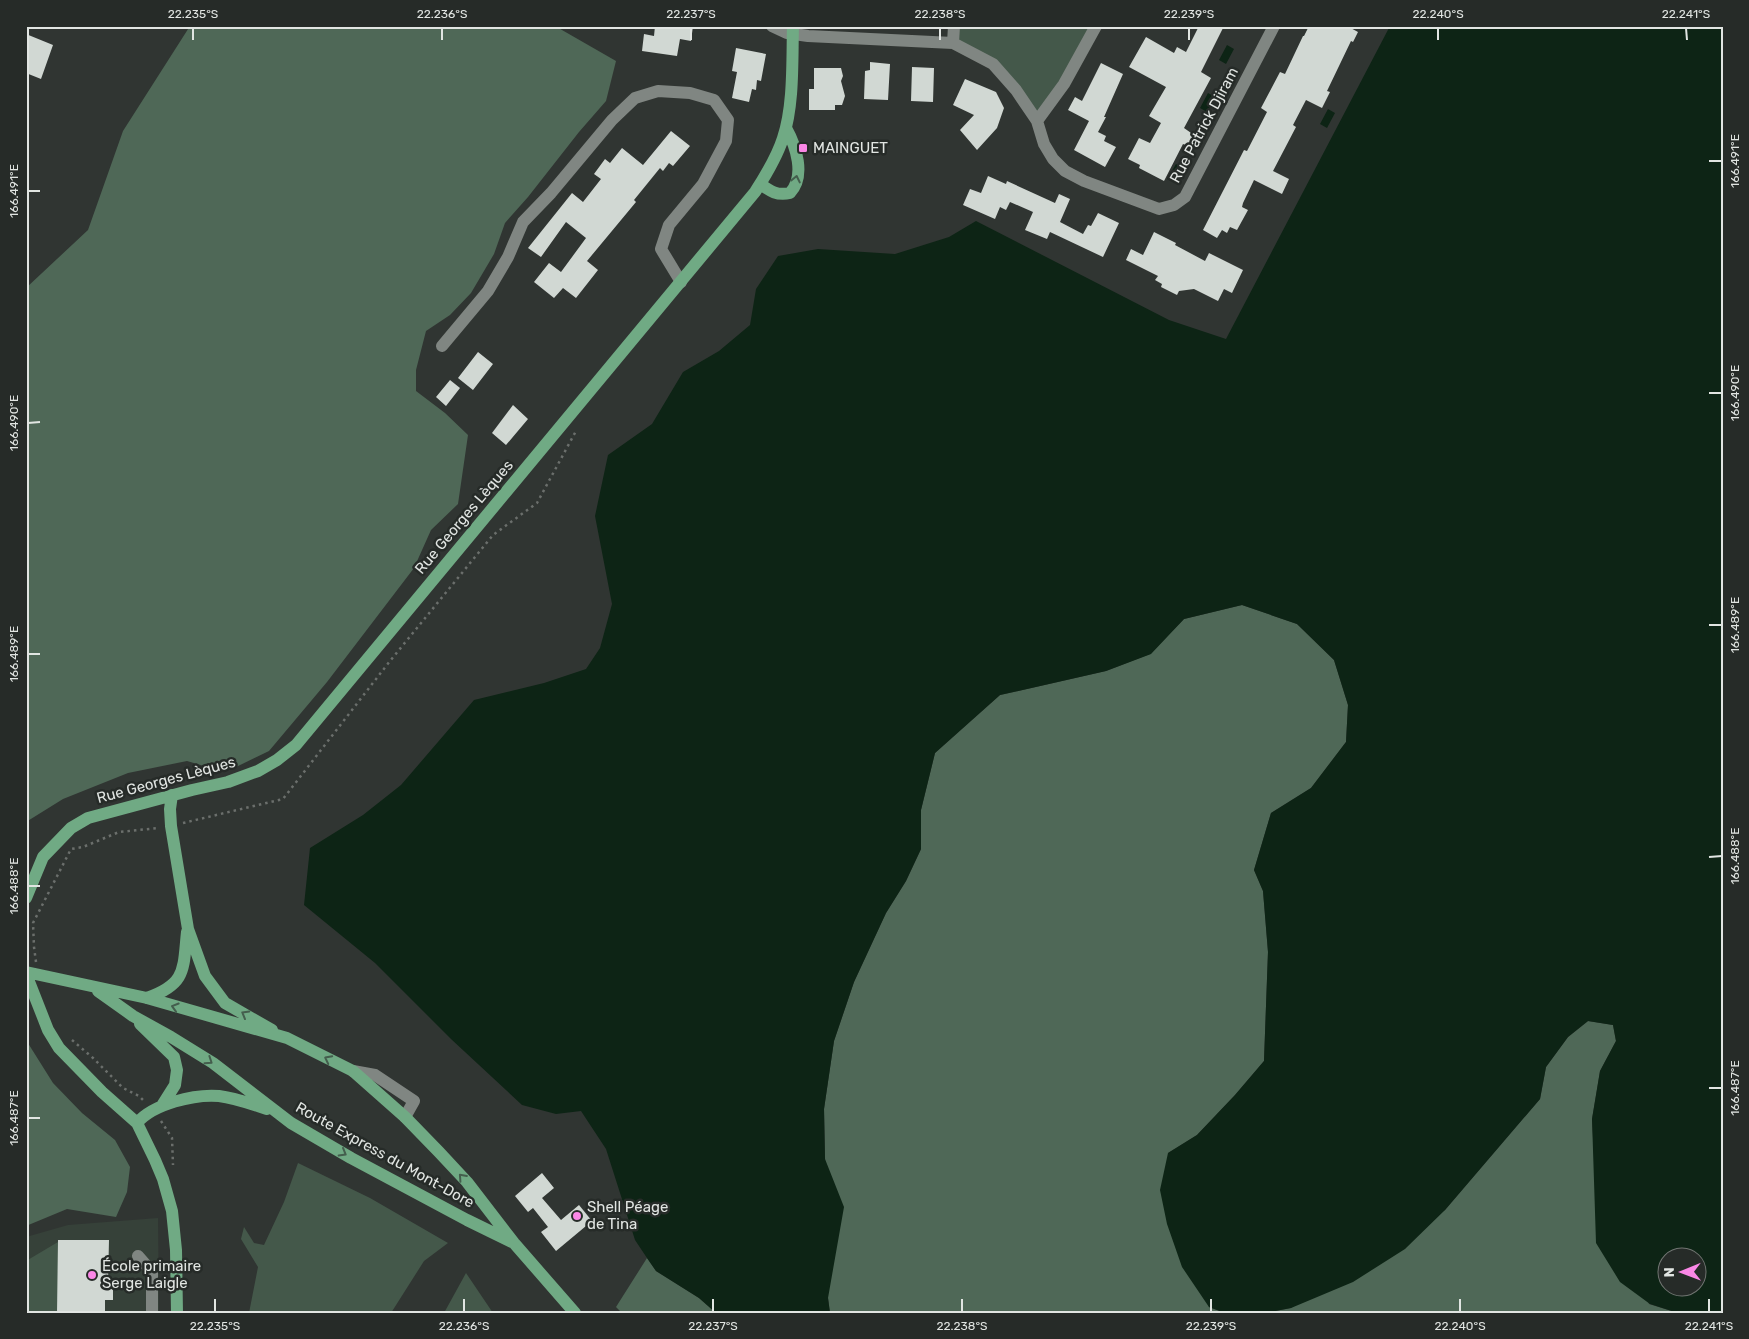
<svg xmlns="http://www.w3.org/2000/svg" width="1749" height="1339" viewBox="0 0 1749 1339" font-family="Rubik,sans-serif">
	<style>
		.built { fill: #364139 }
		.green { fill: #44584a }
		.forest { fill: #4f6857 }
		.water { fill: #0d2415; fill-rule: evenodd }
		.building { fill: #d1d8d3 }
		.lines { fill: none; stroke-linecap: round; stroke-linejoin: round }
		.path { stroke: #6b6f6c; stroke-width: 2.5; stroke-dasharray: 2.5 4; stroke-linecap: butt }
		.minor { stroke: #808682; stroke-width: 12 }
		.major { stroke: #70aa84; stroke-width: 12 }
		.oneway { stroke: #445e4d }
		.ticks { fill: none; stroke: #e1e5e2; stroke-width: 2 }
		.poi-dot { fill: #fa87e6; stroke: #262b28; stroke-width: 2 }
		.labels { text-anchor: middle; stroke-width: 5; stroke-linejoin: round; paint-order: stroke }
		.street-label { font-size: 15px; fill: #e1e5e2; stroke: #262b28 }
		.poi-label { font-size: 15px; fill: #e1e5e2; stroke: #262b28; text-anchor: start }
		.neatline { fill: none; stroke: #e1e5e2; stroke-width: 2 }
		.ticks-label { font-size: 12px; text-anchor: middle; fill: #e1e5e2 }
	</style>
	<rect width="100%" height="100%" fill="#303532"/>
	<path class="built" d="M158,1218L159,1313H26V1237L68,1225Z"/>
	<path class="green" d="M954,26H1096L1037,121L993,64L953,43Z
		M298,1163L370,1198L448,1243L424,1261L391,1313H249L258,1267L241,1239L244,1227L254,1243L264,1245L284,1202Z
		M58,1242L78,1300H57V1313H26V1261Z
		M466,1273L493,1313H444Z"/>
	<path class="forest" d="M190,26H555L616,61L606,101L579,132L528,197L505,223L494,254L471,293L450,315L426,331L416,370V391L445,413L468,435L458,504L431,530L414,568L327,682L269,751L236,767L204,766L187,761L128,773L63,799L26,822V288L88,230L123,131Z
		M1242,605L1297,624L1334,660L1348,705L1346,742L1311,788L1271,813L1254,870L1263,891L1268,952L1264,1061L1235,1095L1197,1135L1168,1153L1209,1307L1225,1313H830L828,1298L824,1109L834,1041L854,982L886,913L906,881L921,849V810L935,753L1000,695L1106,671L1150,654L1184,619Z
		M1588,1021L1613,1025L1616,1041L1600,1071L1592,1119L1595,1175L1649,1304L1678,1313H1264L1291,1308L1445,1210L1540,1099L1546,1067L1568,1037Z
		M26,1040L53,1083L82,1113L115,1140L130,1167L127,1192L116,1217L67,1209L26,1226Z
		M647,1258L656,1271L699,1298L716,1313H622L616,1307Z"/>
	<path class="water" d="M1390,26H1723V1313H1678L1650,1304L1620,1282L1596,1243L1592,1119L1600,1071L1616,1041L1613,1025L1588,1021L1568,1037L1546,1067L1540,1099L1445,1210L1405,1249L1353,1282L1291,1308L1264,1313H1225L1209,1307L1182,1267L1167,1224L1160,1190L1168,1153L1197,1135L1235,1095L1264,1061L1268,952L1263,891L1254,870L1271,813L1311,788L1346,742L1348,705L1334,660L1297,624L1242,605L1184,619L1151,654L1106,671L1000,695L935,753L921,810V849L906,881L886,913L854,982L834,1041L824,1109L825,1159L844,1207L828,1298L830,1313H716L699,1298L656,1271L647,1258L635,1240L606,1149L581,1111L556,1114L522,1105L451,1039L375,963L304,905L310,848L363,815L401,785L474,700L544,683L586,669L600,648L612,604L595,516L608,455L652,424L683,372L719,351L750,325L756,289L778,256L818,249L895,254L949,237L976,221L1169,320L1226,339ZM1696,1256V1286H1666V1256Z
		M1227,45L1234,49L1226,64L1219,60Z
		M1208,93L1215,97L1207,112L1200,108Z
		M1328,109L1335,113L1327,128L1320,124Z
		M1176,164L1182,168L1174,182L1167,179Z"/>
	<path class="building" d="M655,26H693L691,41L680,39L677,56L642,51L644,34L654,36Z
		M1199,26H1224L1201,72L1211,78L1184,128L1194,135L1188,146L1183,144L1164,181L1139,168L1140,165L1128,159L1139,138L1150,143L1161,123L1149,116L1166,87L1129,67L1146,37L1174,53L1177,47L1186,52Z
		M1309,26H1347L1358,32L1353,42L1351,41L1327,91L1330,92L1322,108L1306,100L1293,125L1296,127L1273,171L1289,179L1282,194L1254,180L1243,203L1242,207L1248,210L1237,230L1230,227L1227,233L1222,230L1217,238L1203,230L1244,150L1247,151L1267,112L1261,108L1280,72L1285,74L1303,36H1304Z
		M26,34L53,45L41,79L26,73Z
		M736,48L766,54L761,81L757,80L756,90L752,89L749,102L732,98L737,72L732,71Z
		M870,62L890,64L888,100L864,99L865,71L870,70Z
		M1101,63L1123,74L1104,117H1106L1098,132L1106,136L1104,141L1116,147L1105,167L1074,150L1089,121L1068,110L1075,97L1082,101Z
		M912,67L934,68L933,102L911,101Z
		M814,68H841L843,76L841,81L845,96L842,105H835V110H809V89H814Z
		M965,79L996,92L1004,108L997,128L977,150L960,130L974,115L953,105Z
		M671,131L690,146L673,166L669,163L663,171L660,168L634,200L636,202L587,261L598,270L576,298L563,288L554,298L534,282L549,263L561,272L586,238L566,222L541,257L528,248L572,193L583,202L601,179L594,174L605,159L610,163L622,148L643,165Z
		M988,176L1006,184L1007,181L1055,203L1059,194L1070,199L1060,222L1083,234L1088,225L1091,226L1098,213L1119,223L1103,257L1050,232L1047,239L1025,230L1033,212L1010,202L1006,210L1000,207L995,219L963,205L970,189L981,193Z
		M1154,232L1176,243L1175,245L1205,261L1209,253L1243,270L1232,293L1224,289L1218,301L1194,289L1179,291L1177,295L1161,287L1162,284L1155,280L1158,276L1126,260L1131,249L1143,255Z
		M478,352L493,364L473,390L458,378Z
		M450,380L460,388L446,406L436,397Z
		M513,405L528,419L506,445L492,433Z
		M542,1173L554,1188L542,1198L561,1220L579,1205L592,1221L556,1251L541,1232L548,1227L533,1208L528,1212L515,1196Z
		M58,1240H109L108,1283H113V1300H105V1313H57Z"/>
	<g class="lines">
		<path class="path" d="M183,823L283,799L390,661L493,535L537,503L576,431
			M36,962L34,947L33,923L71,849L83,847L119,832L158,828
			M72,1040L93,1058L123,1088L139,1096L143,1100
			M161,1121L172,1138L173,1165"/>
		<path class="minor" d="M772,26L787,33L808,36L953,43L993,64L1016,90L1037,121L1044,144L1053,159L1065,171L1084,181L1159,209L1174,205L1185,197L1274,26
			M953,43L954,26
			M1037,121L1064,84L1096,26
			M442,346L488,291L508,257L523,222L551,193L612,120L635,98L658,91L690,93L714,100L728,120L726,141L703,184L669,225L661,249L681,282
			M353,1071L375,1075L414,1101L405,1117
			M138,1256L152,1272V1313"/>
		<path class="major" d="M760,184C770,191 777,196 790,193C806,176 796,146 786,128
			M172,795L170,809L171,826L188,929L205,976L225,1003L272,1030
			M26,898L43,857L71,828L88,818L192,790L228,782L258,771L277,760L296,745L755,192C766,175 777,157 783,138C794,105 792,61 793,26
			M26,972L147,998L287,1038L353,1071L405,1117L439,1152L467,1182L514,1243L575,1313
			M26,974L48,1030L59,1048L102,1092L137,1123L155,1160L163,1179L172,1211L176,1250L177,1313
			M98,991L133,1016L171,1037L213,1063L291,1123L351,1158L467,1220L512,1242
			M147,998C187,984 183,969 187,932
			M140,1024L174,1057L177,1070L175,1085L163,1104
			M137,1123C153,1104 194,1094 219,1096C235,1098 252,1104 267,1109"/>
	</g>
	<defs><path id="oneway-chevron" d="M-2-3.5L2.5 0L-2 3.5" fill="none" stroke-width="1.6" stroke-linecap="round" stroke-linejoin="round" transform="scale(1.25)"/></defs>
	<g class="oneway">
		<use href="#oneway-chevron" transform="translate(796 179) rotate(-78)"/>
		<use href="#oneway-chevron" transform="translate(175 1007) rotate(-163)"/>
		<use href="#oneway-chevron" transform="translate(245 1014) rotate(-150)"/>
		<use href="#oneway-chevron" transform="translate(328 1059) rotate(-153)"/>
		<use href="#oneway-chevron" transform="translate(209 1061) rotate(34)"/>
		<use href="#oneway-chevron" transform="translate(343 1153) rotate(30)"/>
		<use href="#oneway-chevron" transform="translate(462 1177) rotate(-132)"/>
	</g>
	<path class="ticks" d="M193,28V40M442,28V40M691,28V40M940,28V40M1189,28V40M1438,28V40M1686,28L1687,40M1709,161H1722M28,191H40M1709,393H1722M28,423L40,422M1709,625H1722M28,654H40M1709,857L1722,856M28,886H40M1709,1088H1722M28,1118H40M215,1299V1312M464,1299V1312M713,1299V1312M962,1299V1312M1211,1299V1312M1460,1299V1312M1709,1299V1312"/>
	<g class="poi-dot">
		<rect x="798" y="143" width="10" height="10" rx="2.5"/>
		<circle cx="577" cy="1216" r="5"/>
		<circle cx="92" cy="1275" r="5"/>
	</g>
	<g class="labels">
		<g class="street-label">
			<text transform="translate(1204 125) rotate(-62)" y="5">Rue Patrick Djiram</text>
			<text transform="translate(464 517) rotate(-50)" y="5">Rue Georges Lèques</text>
			<text transform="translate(166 780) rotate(-15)" y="5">Rue Georges Lèques</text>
			<text transform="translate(385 1155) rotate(29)" y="5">Route Express du Mont-Dore</text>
		</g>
		<g class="poi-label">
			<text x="813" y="153">MAINGUET</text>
			<text x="587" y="1212">Shell Péage<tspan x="587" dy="17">de Tina</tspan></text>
			<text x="102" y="1271">École primaire<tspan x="102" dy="17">Serge Laigle</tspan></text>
		</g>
	</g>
	<rect width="1749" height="1339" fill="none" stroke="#262b28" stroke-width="55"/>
	<g transform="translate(1682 1272) rotate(269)"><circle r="24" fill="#262b28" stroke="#717572"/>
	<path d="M0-4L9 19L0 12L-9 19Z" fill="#fa87e6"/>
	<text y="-8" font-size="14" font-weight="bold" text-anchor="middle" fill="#e1e5e2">N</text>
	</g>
	<rect x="28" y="28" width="1694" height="1284" class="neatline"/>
	<g class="ticks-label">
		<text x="193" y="18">22.235°S</text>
		<text x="442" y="18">22.236°S</text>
		<text x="691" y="18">22.237°S</text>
		<text x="940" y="18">22.238°S</text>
		<text x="1189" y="18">22.239°S</text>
		<text x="1438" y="18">22.240°S</text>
		<text x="1686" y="18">22.241°S</text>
		<text transform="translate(1735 161) rotate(-90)" y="4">166.491°E</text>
		<text transform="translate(14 191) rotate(-90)" y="4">166.491°E</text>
		<text transform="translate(1735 393) rotate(-90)" y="4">166.490°E</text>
		<text transform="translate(14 423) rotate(-90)" y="4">166.490°E</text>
		<text transform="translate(1735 625) rotate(-90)" y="4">166.489°E</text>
		<text transform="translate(14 654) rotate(-90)" y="4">166.489°E</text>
		<text transform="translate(1735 856) rotate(-90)" y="4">166.488°E</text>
		<text transform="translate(14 886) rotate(-90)" y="4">166.488°E</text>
		<text transform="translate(1735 1088) rotate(-90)" y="4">166.487°E</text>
		<text transform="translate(14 1118) rotate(-90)" y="4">166.487°E</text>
		<text x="215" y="1330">22.235°S</text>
		<text x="464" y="1330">22.236°S</text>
		<text x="713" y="1330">22.237°S</text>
		<text x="962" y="1330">22.238°S</text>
		<text x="1211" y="1330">22.239°S</text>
		<text x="1460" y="1330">22.240°S</text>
		<text x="1709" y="1330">22.241°S</text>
	</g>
</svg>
